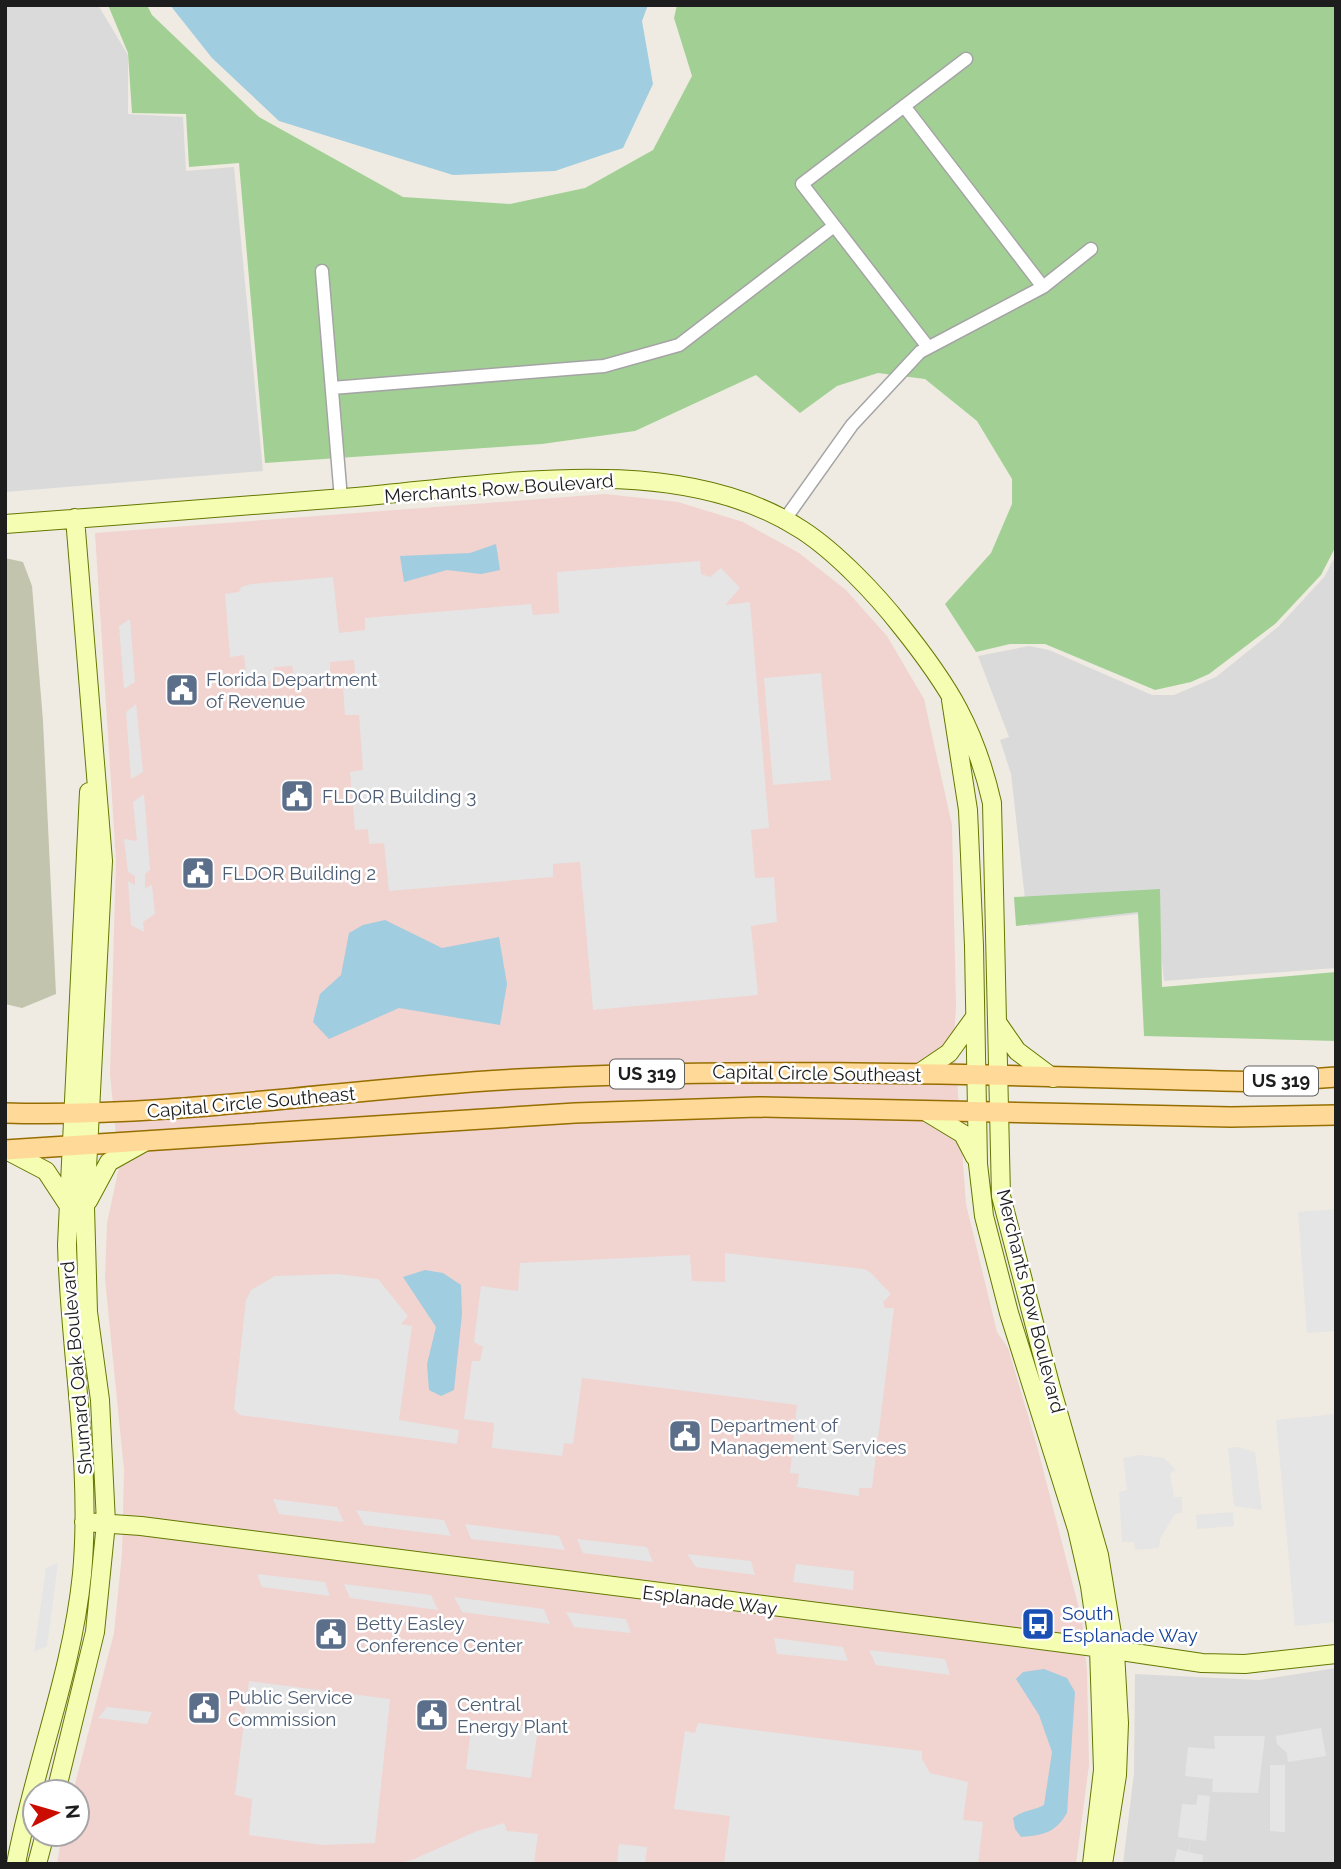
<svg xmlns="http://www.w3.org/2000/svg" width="1341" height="1869" viewBox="0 0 1341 1869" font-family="Raleway,sans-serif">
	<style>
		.residential { fill: #dbdada }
		.commercial { fill: #f1d3d0 }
		.construction { fill: #c2c4ad }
		.forest { fill: #a2d094 }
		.parking { fill: #e5e5e5 }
		.water { fill: #a0cddf }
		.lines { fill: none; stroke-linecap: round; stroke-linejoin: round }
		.street-casing { stroke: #a4a4a4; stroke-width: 15 }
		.secondary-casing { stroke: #647800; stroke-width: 20 }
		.primary-casing { stroke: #966e00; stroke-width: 22 }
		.street { stroke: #fff; stroke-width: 12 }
		.secondary { stroke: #f4fdb2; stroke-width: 18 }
		.primary { stroke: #ffd997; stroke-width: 19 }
		.labels { text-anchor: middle; stroke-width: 5; stroke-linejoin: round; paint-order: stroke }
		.shield { fill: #fff; stroke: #616161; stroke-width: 2 }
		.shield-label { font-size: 18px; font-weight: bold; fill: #1d1d1d }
		.street-label { font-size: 19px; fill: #1d1d1d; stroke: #fff }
		.service-label { font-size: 19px; fill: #4e5e75; stroke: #fff; text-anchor: start }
		.transit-label { font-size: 19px; fill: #164399; stroke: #fff; text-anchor: start }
	</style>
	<rect width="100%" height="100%" fill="#efebe2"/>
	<path class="residential" d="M5,5H98L128,55V114L183,117L186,171L234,167L263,471L5,492Z
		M1336,554V968L1164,981L1157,912L1028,926L1011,774L1000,740L1009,737L978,656L1029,646L1049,650L1152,695H1174L1216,677L1279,626L1325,576Z
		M1336,1668V1864H1123L1134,1773L1135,1674L1259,1680Z"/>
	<path class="commercial" d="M605,494L678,502L743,522L799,553L846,590L887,636L924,699L952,825L956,1007L954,1039L966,1204L997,1332L1008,1348L1037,1446L1082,1620L1087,1671L1089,1765L1076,1864H57L62,1834H77V1792H73L114,1633L122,1554L124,1470L105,1279L107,1223L119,1167L110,1074L116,860L95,533Z"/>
	<path class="construction" d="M5,558L23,562L32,586L43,721L56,994L22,1008L5,1004Z"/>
	<path class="forest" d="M108,5H147L152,15L259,117L403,197L510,204L585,188L653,150L692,76L674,18L677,5H1336V546L1321,575L1275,624L1209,674L1191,682L1155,690L1045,644H1010L976,652L945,604L991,553L1012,504V479L977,421L925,379L878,373L837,386L800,413L756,375L635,431L542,444L265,463L239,163L189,167L186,114L132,113L128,53Z
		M1160,889L1162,987L1336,972V1041L1144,1036L1138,912L1016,926L1014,897Z"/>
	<path class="parking" d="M700,561L701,574L710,577L721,568L740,588L725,605L750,602L769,828L751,830L755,878L774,877L777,922L751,926L758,995L593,1010L580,862L553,864V877L389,891L384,843L369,844L368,829L355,830L350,772L363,770L359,715H345L343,688L356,687L354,660L330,662V675L294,678L292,666L274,667L275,681L247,682L244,655L230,657L225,594L239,592L241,587L251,584L333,577L339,633L365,630V618L531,604L533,615L559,613L557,572Z
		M130,619L135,682L124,689L119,626Z
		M821,673L831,780L773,785L764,678Z
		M136,704L143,772L131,779L126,712Z
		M144,794L150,870L145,874V888L152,885L155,914L143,922L144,932L131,925L128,881L135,885V876L128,872L124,839L137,841L133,802Z
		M1336,1209V1331L1307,1333L1298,1212Z
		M725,1253L864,1269L870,1272L891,1294L883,1302L885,1308H894L872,1488H859V1496L797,1487L799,1474L790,1473L797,1405L582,1378L573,1444L564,1443L562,1456L492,1448L494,1423L464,1419L472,1361H480L483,1347L474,1342L481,1286L518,1291L520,1263L690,1255L692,1281L725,1282Z
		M338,1274L378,1279L408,1316L401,1324L412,1326L399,1420L459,1430L457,1444L240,1415L234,1409L246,1300L251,1290L275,1276Z
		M1336,1414V1622L1295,1626L1276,1420Z
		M1238,1447L1255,1452L1262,1510L1234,1506L1228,1448Z
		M1138,1455L1164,1458L1176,1470L1170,1474L1174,1497H1182V1513L1175,1514L1160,1539L1159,1548L1135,1550L1134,1542H1122L1119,1492L1127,1490L1123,1458Z
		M273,1499L337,1507L344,1522L279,1514Z
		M356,1510L444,1520L451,1536L364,1525Z
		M1233,1512L1234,1526L1197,1529L1196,1515Z
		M465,1524L559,1536L565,1550L471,1539Z
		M577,1539L647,1547L653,1562L583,1553Z
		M687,1554L751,1561L755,1575L696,1567Z
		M58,1563L47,1646L34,1652L46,1568Z
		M796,1564L854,1571L853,1590L793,1582Z
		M257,1574L325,1582L330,1596L262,1587Z
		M344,1584L431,1595L438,1610L350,1598Z
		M454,1597L544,1609L550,1624L462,1612Z
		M566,1612L626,1619L631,1633L574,1627Z
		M774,1638L843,1647L848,1661L777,1654Z
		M869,1650L945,1659L950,1675L876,1665Z
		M249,1681L390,1699L375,1843L322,1845L249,1835L252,1799L235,1795Z
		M107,1707L152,1712L147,1724L98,1718Z
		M472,1720L538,1728L531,1778L466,1769Z
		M698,1723L922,1751V1759L930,1773L968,1782L963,1820L983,1822L978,1864H724L730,1816L674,1809L685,1731L695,1733Z
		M1321,1728L1326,1756L1288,1762L1287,1753L1277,1744L1276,1736Z
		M1214,1736H1265L1258,1793L1212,1792L1213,1779L1185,1776L1188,1747L1215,1749Z
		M1270,1765H1285V1832L1270,1831Z
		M1198,1795L1210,1796L1206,1841L1191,1839L1189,1852L1203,1855L1202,1864H1174L1177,1849L1188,1852L1191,1839L1178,1837L1182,1804L1196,1805Z
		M504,1823L507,1831L538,1834L534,1864H394L412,1860L477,1831Z
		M619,1844L647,1847L645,1864H617Z"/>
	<path class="water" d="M170,5H648L642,21L653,84L623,148L555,171L453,175L279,121L212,58Z
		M496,544L500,570L481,574L447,570L404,582L400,556L470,553Z
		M385,920L442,948L499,937L507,984L500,1025L399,1008L329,1039L313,1022L320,994L341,975L349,933L363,925Z
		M425,1270L443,1273L461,1285L462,1314L454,1390L441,1396L429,1390L427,1364L436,1327L403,1277Z
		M1044,1669L1067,1678L1075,1692L1067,1813C1055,1833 1044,1835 1021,1837L1015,1829L1013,1818C1023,1810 1033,1811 1044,1805L1052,1752L1039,1715L1016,1679L1023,1672Z"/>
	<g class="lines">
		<defs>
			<path id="street" d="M904,106L1043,287
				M322,271L341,499
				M928,347L802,184L966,59
				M332,388L604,366L679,345L834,226
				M783,522L852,425L920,352L1043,287L1091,249"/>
			<path id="secondary" d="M5,524C122,515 239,507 356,497C495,485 678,449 802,530C836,552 876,594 901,626C949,686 975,728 992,803L1001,1196L1050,1384L1099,1555L1115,1652L1119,1723L1117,1775L1103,1864
				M951,700L968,810L974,946L978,1164L984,1216L1009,1313L1077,1529L1090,1586L1099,1649L1103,1770L1092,1864
				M999,1025L1017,1051L1053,1078
				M918,1074L949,1053L975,1017
				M925,1111L963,1134L975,1157
				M6,1150L46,1171L67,1203
				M88,1201L109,1162L143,1143
				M84,1522L141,1526L1087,1646L1202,1663L1245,1664L1336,1654
				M56,1792L95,1632L106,1523L100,1400L88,1312L85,1207L103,861L75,518
				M16,1864C34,1766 72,1674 82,1574C92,1464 70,1355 67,1245L89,792
				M37,1864L45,1834"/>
			<path id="primary" d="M5,1113C177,1118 347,1088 518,1079C768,1066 1018,1076 1267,1082L1336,1077
				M5,1150L575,1113L758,1107L1231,1117L1336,1115"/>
		</defs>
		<use href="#street" class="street-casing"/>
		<use href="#secondary" class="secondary-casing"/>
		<use href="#primary" class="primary-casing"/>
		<use href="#street" class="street"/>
		<use href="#secondary" class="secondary"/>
		<use href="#primary" class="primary"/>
	</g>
	<defs>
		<symbol id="civic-square" viewBox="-11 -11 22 22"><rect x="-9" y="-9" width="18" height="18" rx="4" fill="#5c6f8a" stroke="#fff"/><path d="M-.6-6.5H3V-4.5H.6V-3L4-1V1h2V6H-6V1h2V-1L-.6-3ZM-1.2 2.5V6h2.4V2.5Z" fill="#fff"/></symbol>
		<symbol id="bus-square" viewBox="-11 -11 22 22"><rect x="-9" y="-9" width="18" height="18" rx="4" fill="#1a4fb4" stroke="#fff"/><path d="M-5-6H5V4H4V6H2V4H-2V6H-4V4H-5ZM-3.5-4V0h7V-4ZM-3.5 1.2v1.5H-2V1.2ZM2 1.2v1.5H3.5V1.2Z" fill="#fff"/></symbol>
	</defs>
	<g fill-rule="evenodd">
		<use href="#civic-square" x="163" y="671" width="38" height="38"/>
		<use href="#civic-square" x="278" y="777" width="38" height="38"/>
		<use href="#civic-square" x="179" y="854" width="38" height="38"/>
		<use href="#civic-square" x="666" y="1417" width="38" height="38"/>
		<use href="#bus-square" x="1019" y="1605" width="38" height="38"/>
		<use href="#civic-square" x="312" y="1615" width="38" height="38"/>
		<use href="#civic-square" x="185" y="1689" width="38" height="38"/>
		<use href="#civic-square" x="413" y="1696" width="38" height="38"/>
	</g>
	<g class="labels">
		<g class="shield">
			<rect x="610" y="1059.5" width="74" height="29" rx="5"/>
			<rect x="1244" y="1066.5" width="74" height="29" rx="5"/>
		</g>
		<g class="shield-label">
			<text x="647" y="1080">US 319</text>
			<text x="1281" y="1087">US 319</text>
		</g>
		<g class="street-label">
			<text transform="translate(499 488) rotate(-4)" y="7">Merchants Row Boulevard</text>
			<text transform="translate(817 1073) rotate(1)" y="7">Capital Circle Southeast</text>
			<text transform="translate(251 1102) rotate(-5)" y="7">Capital Circle Southeast</text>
			<text transform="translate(1031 1301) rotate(76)" y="7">Merchants Row Boulevard</text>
			<text transform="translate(76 1368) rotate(-95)" y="7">Shumard Oak Boulevard</text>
			<text transform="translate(710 1600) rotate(7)" y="7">Esplanade Way</text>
		</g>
		<g class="service-label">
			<text x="206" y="686">Florida Department<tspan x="206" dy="22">of Revenue</tspan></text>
			<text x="322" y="803">FLDOR Building 3</text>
			<text x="222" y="880">FLDOR Building 2</text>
			<text x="710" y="1432">Department of<tspan x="710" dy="22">Management Services</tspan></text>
			<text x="356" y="1630">Betty Easley<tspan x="356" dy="22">Conference Center</tspan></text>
			<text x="228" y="1704">Public Service<tspan x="228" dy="22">Commission</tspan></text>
			<text x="457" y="1711">Central<tspan x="457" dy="22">Energy Plant</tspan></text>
		</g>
		<g class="transit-label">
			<text x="1062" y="1620">South<tspan x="1062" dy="22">Esplanade Way</tspan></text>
		</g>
	</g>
	<rect width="1341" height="1869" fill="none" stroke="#1d1d1d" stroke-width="14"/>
	<g transform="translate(56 1813) rotate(85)"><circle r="33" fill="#ffffff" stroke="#a5a5a5" stroke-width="2"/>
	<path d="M0-5L12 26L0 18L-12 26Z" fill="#ca0d00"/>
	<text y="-10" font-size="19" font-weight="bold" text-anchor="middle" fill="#1d1d1d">N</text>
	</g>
</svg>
